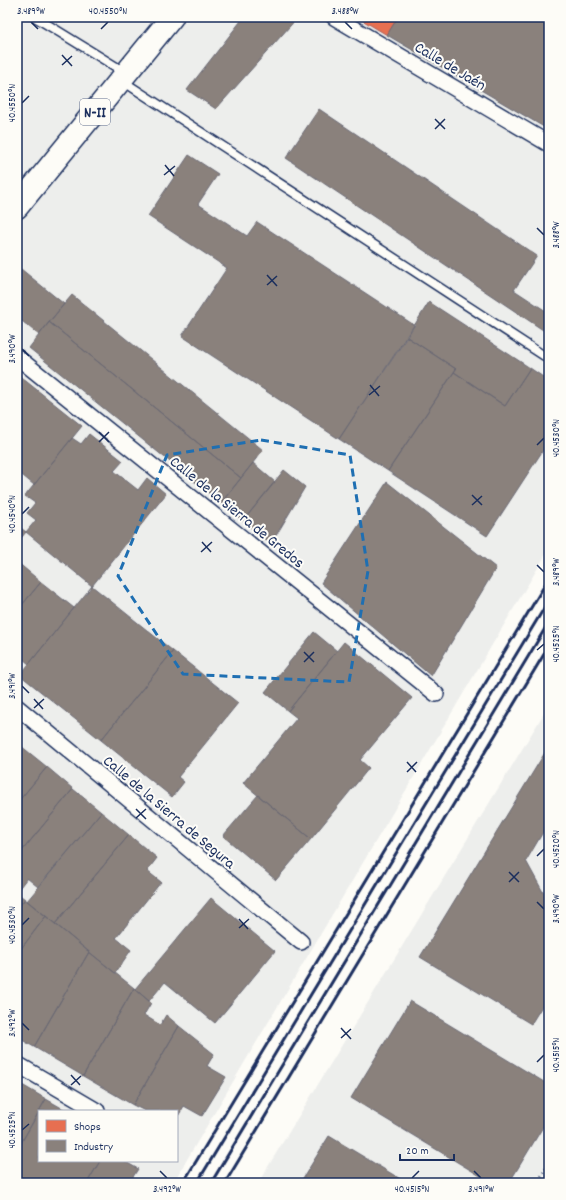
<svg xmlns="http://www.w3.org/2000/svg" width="566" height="1200" viewBox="0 0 566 1200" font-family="Dekko,sans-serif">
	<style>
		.built { fill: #edeeec; fill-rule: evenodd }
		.shops { fill: #e76f51; stroke: #aa5c55 }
		.industry { fill: #8a817c; stroke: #696873 }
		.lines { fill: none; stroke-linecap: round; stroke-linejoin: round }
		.service-casing { stroke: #1b2f5e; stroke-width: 11 }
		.minor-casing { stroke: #1b2f5e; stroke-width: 18 }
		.primary-casing { stroke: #1b2f5e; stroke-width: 25 }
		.path { stroke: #1b2f5e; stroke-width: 2.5; stroke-dasharray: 1 3; stroke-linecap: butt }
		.service { stroke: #fdfcf7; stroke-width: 8 }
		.minor { stroke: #fdfcf7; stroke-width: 15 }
		.primary { stroke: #fdfcf7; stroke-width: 22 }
		.rail { stroke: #1b2f5e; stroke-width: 3 }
		.marked { fill: none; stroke: #1f6fb2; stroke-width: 3; stroke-dasharray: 8 5; stroke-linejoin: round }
		.ticks { fill: none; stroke: #1b2f5e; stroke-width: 1.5 }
		.labels { text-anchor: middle; stroke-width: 4; stroke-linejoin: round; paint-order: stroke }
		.shield { fill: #fdfcf7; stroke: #5f6c8c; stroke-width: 1 }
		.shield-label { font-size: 15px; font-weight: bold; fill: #1b2f5e }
		.street-label { font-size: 16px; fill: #1b2f5e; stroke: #fdfcf7 }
		.neatline { fill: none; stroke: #1b2f5e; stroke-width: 1.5 }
		.ticks-label { font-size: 10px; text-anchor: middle; fill: #1b2f5e }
	</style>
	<rect width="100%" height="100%" fill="#fdfcf7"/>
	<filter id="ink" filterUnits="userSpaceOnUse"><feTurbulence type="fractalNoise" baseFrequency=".025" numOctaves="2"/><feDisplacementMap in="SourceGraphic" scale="8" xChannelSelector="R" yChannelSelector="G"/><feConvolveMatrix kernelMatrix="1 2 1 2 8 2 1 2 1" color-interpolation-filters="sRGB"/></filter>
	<g filter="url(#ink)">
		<path class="built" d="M17,17H549V549L173,1183H17ZM39,1111H177V1161H39Z
			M549,705V1183H258Z"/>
		<path class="shops" d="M357,17H398L387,35Z"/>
		<path class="industry" d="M244,17H298L216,109L187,90Z
			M398,17H549V130L387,35Z
			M319,109L537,256L514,290L549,313V321L543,330L286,158Z
			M189,155L218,174L198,204L247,236L257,222L414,325L339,439L182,336L227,268L148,216Z
			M21,269L64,304L39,335L17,317V275Z
			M72,295L263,450L241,478L49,322Z
			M429,302L530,368L505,406L454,372L456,369L407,337Z
			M49,322L241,478L221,503L29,348Z
			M407,337L456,369L388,471L339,439Z
			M530,368L549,381V441L487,536L388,471L454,372L505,406Z
			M17,374L82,426L34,485L17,471Z
			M89,434L123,461L114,471L138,490L147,478L166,494L92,586L26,532L36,520L27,513L35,503L25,496L72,438L81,444Z
			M253,463L275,482L243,521L221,503Z
			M284,470L305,487L271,544L243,521Z
			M387,482L496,568L431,676L321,583Z
			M17,525L26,532L17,543Z
			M17,562L41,582L17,611Z
			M41,582L74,608L29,664L17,654V611Z
			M92,586L173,651L101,740L20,675Z
			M314,632L337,651L288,711L265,692Z
			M344,642L412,698L360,760L369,768L311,839L243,783L297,718L288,711Z
			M173,651L238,703L178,777L184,782L172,797L101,740Z
			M21,746L47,767L17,803V750Z
			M549,746V822L526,861L549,903V995L531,1024L420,957Z
			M47,767L73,789L17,857V803Z
			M73,789L101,812L38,887L27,878L17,891V857Z
			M258,795L311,839L276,880L223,836Z
			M101,812L129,835L55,924L27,901Z
			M129,835L157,858L147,871L161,882L116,938L131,950L115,973L55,924Z
			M17,893L25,899L17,909Z
			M211,898L275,951L215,1023L165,982L149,1001L135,989Z
			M25,899L46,916L17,954V909Z
			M46,916L89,952L34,1047L17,1037V954Z
			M89,952L134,988L83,1076L34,1047Z
			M134,988L151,1003L144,1015L160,1025L166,1015L179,1026L133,1105L83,1076Z
			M410,1001L549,1085V1117L509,1183H492L351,1098Z
			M179,1026L214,1054L207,1066L226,1077L202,1116L184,1106L177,1118V1111H145L133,1105Z
			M17,1082L46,1099L17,1150Z
			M46,1099L67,1111H39Z
			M39,1112V1161H100L87,1183H17V1150Z
			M329,1136L407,1183H300Z
			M100,1161H124L138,1169L129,1183H87Z"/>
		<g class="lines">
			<defs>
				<path id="service" d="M35,17L126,73
					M121,80L549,359"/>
				<path id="minor" d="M334,17L549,144
					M17,357L436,694
					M17,707L301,942
					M17,1064L97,1111"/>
				<path id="primary" d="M17,207L172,17"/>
			</defs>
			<use href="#service" class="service-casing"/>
			<use href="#minor" class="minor-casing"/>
			<use href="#primary" class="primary-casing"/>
			<path class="path" d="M537,1183L549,1163"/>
			<use href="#service" class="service"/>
			<use href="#minor" class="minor"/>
			<use href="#primary" class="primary"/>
			<path class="rail" d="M183,1183L549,578
				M197,1183L549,600
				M211,1183L549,622
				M225,1183L549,646"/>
		</g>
	</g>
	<path class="marked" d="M261,440L350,455L368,571L349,682L183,674L118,576L167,455Z"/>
	<path class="ticks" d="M31,22L38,29M345,22L352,29M101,29L108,22M62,55L72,66M62,65L72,56M22,103L29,96M435,119L445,129M435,129L445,119M165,165L174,176M164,175L175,166M537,228L544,235M267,275L277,286M267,285L277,276M22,349L29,356M370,385L379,396M369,395L380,386M99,432L109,442M99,442L109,432M537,445L544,438M472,495L482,505M472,505L482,496M22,514L29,507M202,542L211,552M201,552L212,542M537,565L544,572M537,650L544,644M304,652L314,662M304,662L314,652M22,686L29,693M34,699L43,709M34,708L44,699M407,762L416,772M407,772L417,762M136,809L146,819M136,818L146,809M537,856L544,849M509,872L519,882M509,882L519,872M537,902L544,909M239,919L248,929M22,925L29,918M239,928L249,919M22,1023L29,1030M341,1028L351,1039M341,1038L351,1029M537,1062L544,1055M71,1075L80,1085M71,1085L81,1076M22,1130L29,1124M160,1171L167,1178M474,1171L481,1178M412,1178L419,1171"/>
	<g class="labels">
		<rect class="shield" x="80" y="99" width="30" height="26" rx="3"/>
		<g class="shield-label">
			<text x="95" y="117">N-II</text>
		</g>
		<g class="street-label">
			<text transform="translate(451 65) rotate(31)" y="6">Calle de Jaén</text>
			<text transform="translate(238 511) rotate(39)" y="6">Calle de la Sierra de Gredos</text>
			<text transform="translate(170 811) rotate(40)" y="6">Calle de la Sierra de Segura</text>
		</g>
	</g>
	<rect width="566" height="1200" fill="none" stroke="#fdfcf7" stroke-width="44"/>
	<rect x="38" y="1110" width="140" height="52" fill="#fdfcf7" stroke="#a3aaba"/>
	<rect x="46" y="1120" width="20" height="12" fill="#e76f51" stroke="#a3aaba"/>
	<text x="74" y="1130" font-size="12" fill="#1b2f5e">Shops</text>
	<rect x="46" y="1140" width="20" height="12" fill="#8a817c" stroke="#a3aaba"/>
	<text x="74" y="1150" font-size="12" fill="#1b2f5e">Industry</text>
	<path d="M400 1154v6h54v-6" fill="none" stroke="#1b2f5e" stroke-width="2"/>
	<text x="406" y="1154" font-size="12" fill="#1b2f5e" stroke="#fdfcf7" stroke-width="3" paint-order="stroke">20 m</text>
	<rect x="22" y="22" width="522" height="1156" class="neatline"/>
	<g class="ticks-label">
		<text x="31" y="14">3.489°W</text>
		<text x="108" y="14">40.4550°N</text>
		<text x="345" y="14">3.488°W</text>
		<text transform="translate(11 103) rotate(-90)" y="4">40.4550°N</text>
		<text transform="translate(555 235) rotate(-90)" y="4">3.488°W</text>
		<text transform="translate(11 349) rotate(-90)" y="4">3.490°W</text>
		<text transform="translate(555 438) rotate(-90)" y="4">40.4530°N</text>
		<text transform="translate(11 514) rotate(-90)" y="4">40.4540°N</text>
		<text transform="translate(555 572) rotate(-90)" y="4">3.489°W</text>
		<text transform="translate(555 644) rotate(-90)" y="4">40.4525°N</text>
		<text transform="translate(11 686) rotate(-90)" y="4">3.491°W</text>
		<text transform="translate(555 849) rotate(-90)" y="4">40.4520°N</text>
		<text transform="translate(555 909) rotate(-90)" y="4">3.490°W</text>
		<text transform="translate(11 925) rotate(-90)" y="4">40.4530°N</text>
		<text transform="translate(11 1023) rotate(-90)" y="4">3.492°W</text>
		<text transform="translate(555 1055) rotate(-90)" y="4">40.4515°N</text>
		<text transform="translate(11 1130) rotate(-90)" y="4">40.4525°N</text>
		<text x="167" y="1192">3.492°W</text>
		<text x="412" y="1192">40.4515°N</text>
		<text x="481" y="1192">3.491°W</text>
	</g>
</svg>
